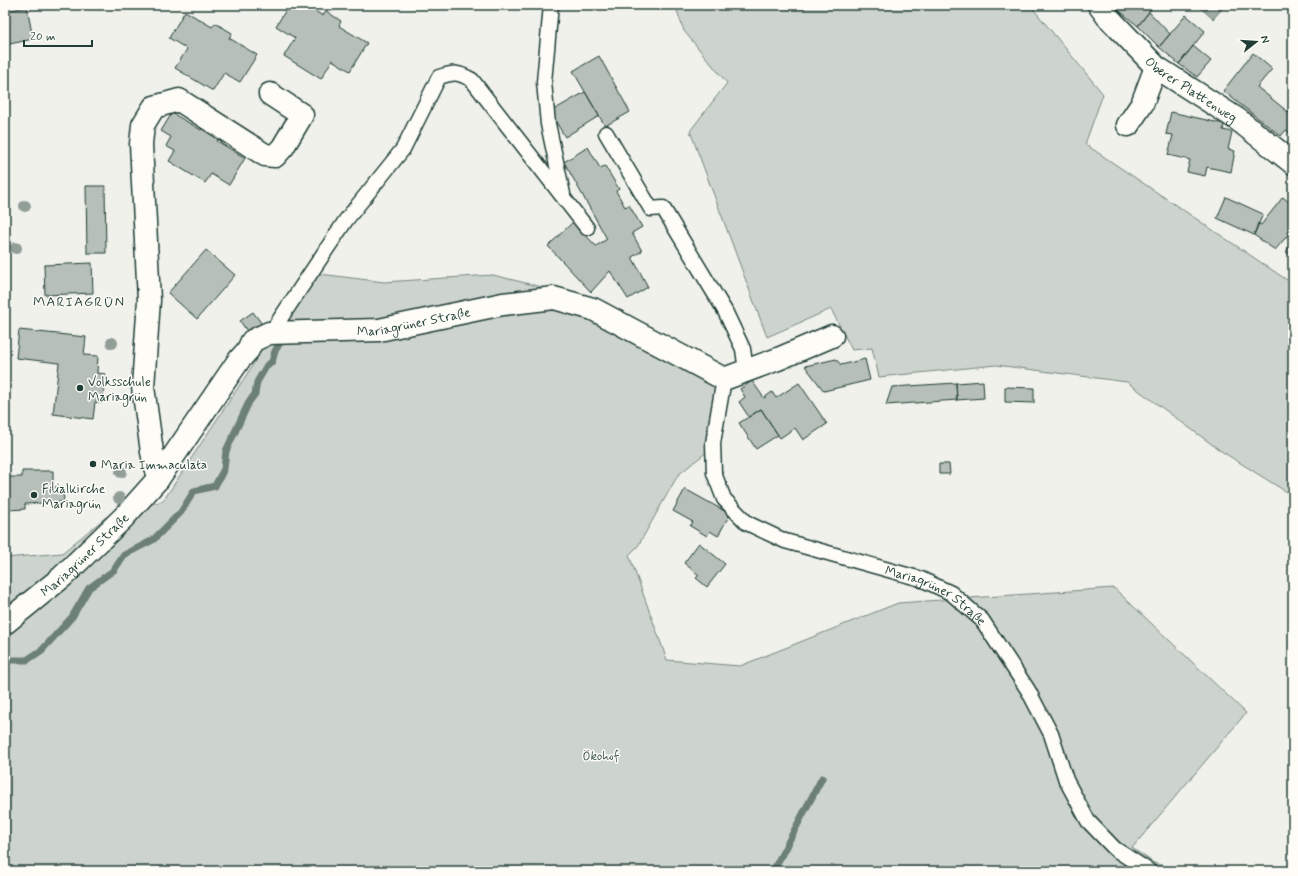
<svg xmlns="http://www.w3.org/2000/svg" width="1298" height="876" viewBox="0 0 1298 876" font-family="Mynerve,sans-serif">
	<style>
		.green { fill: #cdd3cd; stroke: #768880 }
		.water { fill: #9faca4; stroke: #6c8077 }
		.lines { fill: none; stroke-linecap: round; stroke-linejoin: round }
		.stream { stroke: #6c8077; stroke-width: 7 }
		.building { fill: #b6bfb8; stroke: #1f3d34 }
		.lane-casing { stroke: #1f3d34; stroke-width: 17 }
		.street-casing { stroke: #1f3d34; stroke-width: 25 }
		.lane { stroke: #fdfcf7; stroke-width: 14 }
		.street { stroke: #fdfcf7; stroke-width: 22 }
		.tree { fill: #909e97 }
		.poi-dot { fill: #1f3d34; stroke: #fdfcf7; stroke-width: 1.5 }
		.labels { text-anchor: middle; stroke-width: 3; stroke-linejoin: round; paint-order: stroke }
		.street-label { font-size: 13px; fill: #1f3d34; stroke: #fdfcf7 }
		.poi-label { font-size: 13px; fill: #1f3d34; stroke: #fdfcf7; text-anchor: start }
		.park-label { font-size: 13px; fill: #425b53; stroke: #fdfcf7 }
		.neighbourhood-label { font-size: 14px; letter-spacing: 1px; fill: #1f3d34; stroke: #fdfcf7 }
	</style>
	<rect width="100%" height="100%" fill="#f0f1eb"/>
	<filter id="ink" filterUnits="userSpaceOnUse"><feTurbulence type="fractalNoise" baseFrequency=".025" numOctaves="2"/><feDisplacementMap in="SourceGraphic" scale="8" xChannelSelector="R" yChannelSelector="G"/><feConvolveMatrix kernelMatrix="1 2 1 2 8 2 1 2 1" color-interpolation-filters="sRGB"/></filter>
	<g filter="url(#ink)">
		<path class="green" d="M675,5H1030L1103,94L1085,144L1293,284V496L1221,451L1127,382L996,365L879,377L872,348L852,350L831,309L767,337L690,131L727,83L684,31Z
			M304,272L384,282L493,275L607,303L704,365L718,382L708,451L678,475L638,546L629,555L667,660L740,666L898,603L1114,588L1246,713L1132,848L1154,863L1181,871H5V558L62,553L106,517L163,501L251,368Z"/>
		<path class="water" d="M1197,5H1217L1222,9L1213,19Z"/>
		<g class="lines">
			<path class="stream" d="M5,660H27L42,650L72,617L89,588L114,570L124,555L153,540L181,512L194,491L215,486L224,469L226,451L249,402L255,394L257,382L267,365L272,362L275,351L280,343
				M773,871L822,778"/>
		</g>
		<path class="building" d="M289,5H305L323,16L326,11L341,21L339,26L367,43L350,71L332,60L321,79L284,56L295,38L276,26Z
			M1119,5H1154L1138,26L1116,8Z
			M27,7L33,39L5,45V11Z
			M185,11L212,27L215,23L232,33L229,38L257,55L240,82L224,73L213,91L175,68L187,49L169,38Z
			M1149,12L1170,34L1159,47L1138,26Z
			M1186,15L1205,31L1179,64L1159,47Z
			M1193,46L1211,61L1197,77L1179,64Z
			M1253,53L1272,69L1257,87L1293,116V136L1286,130L1281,136L1223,91Z
			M599,56L630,112L605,126L573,71Z
			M585,92L599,116L565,137L550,112Z
			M1171,112L1224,124L1223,130L1232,132L1228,149L1235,151L1231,172L1207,167L1205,176L1187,172L1190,160L1168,155L1173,135L1166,134Z
			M172,113L201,130L203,126L219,136L217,141L245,158L229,185L211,174L205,183L169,161L175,151L166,146L171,137L161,131Z
			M588,147L600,168L605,166L619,189L616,191L625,207L629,205L642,227L632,233L642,251L632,257L648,287L628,299L610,271L591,292L548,246L573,222L596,246L607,239L564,162Z
			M86,186H105L106,253H87Z
			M1226,197L1263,214L1254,235L1217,218Z
			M1283,197L1293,206V229L1275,250L1254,235L1258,223L1261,225Z
			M1293,240V256L1286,252Z
			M206,250L235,275L197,319L168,293Z
			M92,263L93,293L45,295L44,265Z
			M253,312L262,324L249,334L240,321Z
			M19,330L86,337L84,355L98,356L97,373L106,374L102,403L95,402L93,419L53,414L59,363L16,358Z
			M836,359L841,365L865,359L870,380L824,391L805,366Z
			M752,381L764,398L772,392L776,398L799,383L827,424L803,440L795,428L780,438L761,409L749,417L739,402L745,397L740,389Z
			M983,381L984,398L957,400L956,383Z
			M956,383L957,400L886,405L892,387Z
			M1005,387L1034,388V403L1005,402Z
			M761,409L778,435L756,449L739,423Z
			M939,464H949L950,474H939Z
			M22,471H53V487H63L64,502L25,504V509L7,510V506H5V477H22Z
			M685,489L730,514L718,536L710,531L707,536L690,526L693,522L673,511Z
			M699,543L725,564L707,587L696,578L699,575L684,563Z"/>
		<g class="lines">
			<defs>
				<g id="lane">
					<path d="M551,5L544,82L548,124L563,194"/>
					<path d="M606,133L651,209L663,208L725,311L743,349L746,371"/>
					<path d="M269,333L272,331L346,220L403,149L439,77C455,72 458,72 472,80L587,228"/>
					<path id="s1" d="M724,379L713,443L714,473L724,499L747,523L785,541L921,579L951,593L982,620L1028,690L1051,734L1066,780L1088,821L1115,849L1149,871"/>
				</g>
				<g id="street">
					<path id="s2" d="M1099,5L1107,16L1156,67L1237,119L1293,163"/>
					<path d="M1128,125L1142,104L1156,67"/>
					<path d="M158,479L152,452L143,387L149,300L141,144L143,125L154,107L179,100L265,155L275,156L283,147L302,115L270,94"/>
					<path id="s3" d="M5,623L62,577L124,517L158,479L239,360L248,350L252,341L269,333L379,330L503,304L554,298L593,309L724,379L778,359L832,336"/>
				</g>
			</defs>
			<use href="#lane" class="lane-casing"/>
			<use href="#street" class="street-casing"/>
			<use href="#lane" class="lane"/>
			<use href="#street" class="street"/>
		</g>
		<g class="tree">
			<circle cx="25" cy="206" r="6"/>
			<circle cx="16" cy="248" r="6"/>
			<circle cx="112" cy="343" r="6"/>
			<circle cx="121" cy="472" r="6"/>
			<circle cx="119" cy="498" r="6"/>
		</g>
	</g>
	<g class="poi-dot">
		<circle cx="80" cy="388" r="4"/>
		<circle cx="93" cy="464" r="4"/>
		<circle cx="34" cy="495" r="4"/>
	</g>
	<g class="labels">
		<g class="street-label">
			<text dy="5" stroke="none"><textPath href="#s2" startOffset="126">Oberer Plattenweg</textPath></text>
			<text dy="5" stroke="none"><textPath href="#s3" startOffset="542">Mariagrüner Straße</textPath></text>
			<text dy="5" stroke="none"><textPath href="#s3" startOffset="105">Mariagrüner Straße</textPath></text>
			<text dy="5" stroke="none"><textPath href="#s1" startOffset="360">Mariagrüner Straße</textPath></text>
		</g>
		<g class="poi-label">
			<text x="88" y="386">Volksschule<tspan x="88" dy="15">Mariagrün</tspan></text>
			<text x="101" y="469">Maria Immaculata</text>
			<text x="42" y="493">Filialkirche<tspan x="42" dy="15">Mariagrün</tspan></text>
		</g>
		<g class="park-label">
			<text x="601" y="760">Ökohof</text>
		</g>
		<g class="neighbourhood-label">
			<text x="79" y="306">MARIAGRÜN</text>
		</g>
	</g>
	<rect width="1298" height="876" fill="none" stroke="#fdfcf7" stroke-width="20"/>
	<rect x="10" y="10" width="1278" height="856" fill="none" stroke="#1f3d34" stroke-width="1.5" filter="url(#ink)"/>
	<g transform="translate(1256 42) rotate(73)" stroke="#fdfcf7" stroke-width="3" paint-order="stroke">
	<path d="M0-3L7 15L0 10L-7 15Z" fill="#1f3d34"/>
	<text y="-6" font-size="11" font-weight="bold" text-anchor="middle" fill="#1f3d34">N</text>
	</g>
	<path d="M24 40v6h68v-6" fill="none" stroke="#1f3d34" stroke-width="2"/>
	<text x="30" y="40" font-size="12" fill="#1f3d34" stroke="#fdfcf7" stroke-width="3" paint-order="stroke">20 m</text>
</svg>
